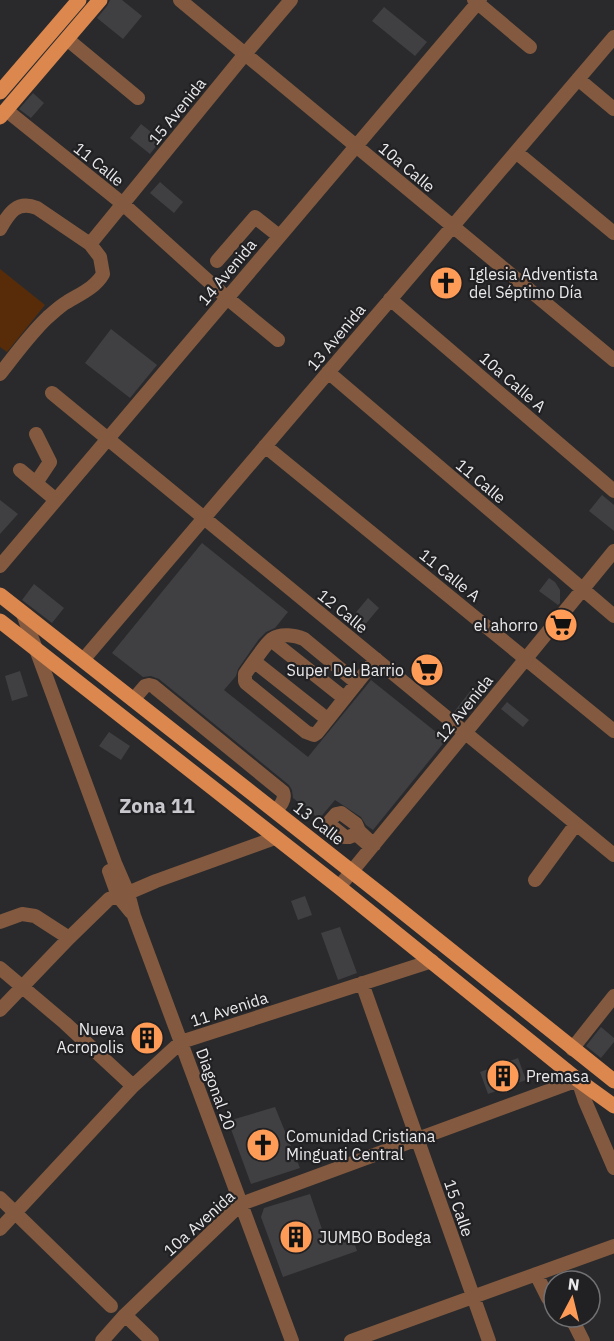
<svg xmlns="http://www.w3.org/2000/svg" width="614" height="1341" viewBox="0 0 614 1341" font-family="'IBM Plex Sans',sans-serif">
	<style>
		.green { fill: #582c08 }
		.building { fill: #404043 }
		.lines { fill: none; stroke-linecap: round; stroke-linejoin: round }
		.minor { stroke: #835a3f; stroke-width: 14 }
		.major { stroke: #db874d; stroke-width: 15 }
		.labels { text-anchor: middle; stroke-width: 4.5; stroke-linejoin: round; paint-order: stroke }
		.street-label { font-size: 16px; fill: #eae9ec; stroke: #212023 }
		.poi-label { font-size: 16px; fill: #eae9ec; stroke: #212023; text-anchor: start }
		.quarter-label { font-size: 20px; font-weight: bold; fill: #c9c8cd; stroke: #212023 }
	</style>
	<rect width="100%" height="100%" fill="#2a2a2d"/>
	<path class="green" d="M0,269L45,305L7,352L0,347Z"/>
	<path class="building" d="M110,0H122L142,16L123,39L97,18L107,6Z
		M384,7L427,42L415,56L372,21Z
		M33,93L44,103L31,118L19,109Z
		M141,124L161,140L150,154L130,138Z
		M160,182L183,202L174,213L150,193Z
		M111,329L157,365L130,398L85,363Z
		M602,495L614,505V531L589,511Z
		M0,500L18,514L0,534Z
		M202,543L288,612L275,628L266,632L259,639L238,669L236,676L224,690L308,757L371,680L446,740L373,830L366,825L361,817L335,800L319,819L293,798L292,790L289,785L159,679L151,676L143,677L112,653Z
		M549,578L555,582L560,590V603L558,605L539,591Z
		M34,584L64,608L52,623L22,600Z
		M368,598L379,608L358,633L347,623Z
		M430,652L444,663L424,687L410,676Z
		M20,671L28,696L12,701L5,676Z
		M472,689L483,697L472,710L465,714L458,715L454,712Z
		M507,702L529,720L523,727L501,709Z
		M109,732L130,746L121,760L99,746Z
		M305,896L312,915L298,920L291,901Z
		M340,927L357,973L338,980L321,933Z
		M147,1026L159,1039L145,1050L135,1037Z
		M601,1027L614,1038V1042L601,1058L586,1046Z
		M518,1058L526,1080L488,1094L480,1072Z
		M275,1107L300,1168L251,1184L228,1121Z
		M310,1194L326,1241L351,1233L357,1251L283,1277L261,1217L264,1208Z"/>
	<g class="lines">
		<path class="minor" d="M180,0L614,360
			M474,0L530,47
			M67,39L138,98
			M578,79L614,109
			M6,110L123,204L227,298L278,340
			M516,152L614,233
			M0,229C9,213 17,200 37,208L90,244L100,257L103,274C95,288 80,294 67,302C60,306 54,312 48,317C30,334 15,355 0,374
			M90,244L245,54L291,0
			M217,261L255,217L279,236
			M390,299L614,491
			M328,372L614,616
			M52,393L614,855
			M265,446L614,731
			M20,470L56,500
			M36,483L50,462L36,434
			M0,566L480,0
			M23,614L115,863L128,893L134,916L292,1341
			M271,640L344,698
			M83,660L614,37
			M255,662L327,719
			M357,683L304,639C295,635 281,633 272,639C265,644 251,666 245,674V681L246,683L306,732L314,735L317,733L376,659
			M133,700L145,686L149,685L153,686L283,792C286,800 280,806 275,811
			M371,847L356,834L349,837H345L330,825L329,822L336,814L341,813L356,824L359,831L374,845
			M109,871L118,896L131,912
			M535,880L576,824
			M339,887L614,551
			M128,893L156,881L275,838
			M0,922L22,914L35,916L69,938
			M0,968L65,1023L133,1086
			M362,983L489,1341
			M0,1010L69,938L109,899L118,896
			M572,1049L614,996
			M0,1198L111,1306
			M0,1229L133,1086L181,1042L432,961
			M536,1274L548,1298L554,1304
			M125,1315L152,1341
			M571,1317L583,1341
			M102,1341L125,1315L241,1204L578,1080L585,1101L614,1168
			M351,1341L614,1246"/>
		<path class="major" d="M0,92L79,0
			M0,117L100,0
			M0,595L384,897L614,1081
			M0,621L339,887L578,1080L614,1106"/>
	</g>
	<defs>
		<symbol id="church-disc" viewBox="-11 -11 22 22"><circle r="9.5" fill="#fe9c57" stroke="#212023"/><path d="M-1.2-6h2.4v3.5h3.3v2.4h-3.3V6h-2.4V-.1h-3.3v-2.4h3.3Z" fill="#111"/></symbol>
		<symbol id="supermarket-disc" viewBox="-11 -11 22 22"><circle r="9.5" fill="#fe9c57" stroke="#212023"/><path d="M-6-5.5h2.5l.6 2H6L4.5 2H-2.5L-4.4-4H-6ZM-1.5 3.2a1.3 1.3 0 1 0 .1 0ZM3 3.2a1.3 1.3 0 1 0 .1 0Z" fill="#111"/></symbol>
		<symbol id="building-disc" viewBox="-11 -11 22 22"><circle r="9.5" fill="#fe9c57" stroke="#212023"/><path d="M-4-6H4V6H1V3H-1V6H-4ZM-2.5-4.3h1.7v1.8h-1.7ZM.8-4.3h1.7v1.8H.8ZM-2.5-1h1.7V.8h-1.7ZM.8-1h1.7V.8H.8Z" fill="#111"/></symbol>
	</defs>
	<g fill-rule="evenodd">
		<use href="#church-disc" x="427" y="264" width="38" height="38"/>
		<use href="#supermarket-disc" x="542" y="606" width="38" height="38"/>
		<use href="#supermarket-disc" x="408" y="651" width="38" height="38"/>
		<use href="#building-disc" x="128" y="1019" width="38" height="38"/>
		<use href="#building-disc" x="484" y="1057" width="38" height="38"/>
		<use href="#church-disc" x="244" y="1126" width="38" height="38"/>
		<use href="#building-disc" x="277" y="1218" width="38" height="38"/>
	</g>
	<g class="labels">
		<g class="street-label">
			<text transform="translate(177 111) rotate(-51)" y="6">15 Avenida</text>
			<text transform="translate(99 164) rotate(39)" y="6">11 Calle</text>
			<text transform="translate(407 167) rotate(40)" y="6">10a Calle</text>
			<text transform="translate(227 272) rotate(-50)" y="6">14 Avenida</text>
			<text transform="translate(336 337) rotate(-50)" y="6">13 Avenida</text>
			<text transform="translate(513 382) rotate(41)" y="6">10a Calle A</text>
			<text transform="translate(481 481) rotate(40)" y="6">11 Calle</text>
			<text transform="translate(450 575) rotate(39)" y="6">11 Calle A</text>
			<text transform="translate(343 611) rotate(39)" y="6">12 Calle</text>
			<text transform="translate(464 708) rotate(-51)" y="6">12 Avenida</text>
			<text transform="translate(319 823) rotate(38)" y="6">13 Calle</text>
			<text transform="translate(229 1009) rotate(-18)" y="6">11 Avenida</text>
			<text transform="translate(216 1089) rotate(70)" y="6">Diagonal 20</text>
			<text transform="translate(459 1208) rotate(71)" y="6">15 Calle</text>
			<text transform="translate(199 1223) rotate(-42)" y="6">10a Avenida</text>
		</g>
		<g class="poi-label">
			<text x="469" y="280">Iglesia Adventista<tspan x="469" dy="18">del Séptimo Día</tspan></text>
			<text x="538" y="631" text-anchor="end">el ahorro</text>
			<text x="404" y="676" text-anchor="end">Super Del Barrio</text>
			<text x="124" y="1035" text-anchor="end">Nueva<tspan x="124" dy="18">Acropolis</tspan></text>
			<text x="526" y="1082">Premasa</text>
			<text x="286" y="1142">Comunidad Cristiana<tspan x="286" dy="18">Minguati Central</tspan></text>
			<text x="319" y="1243">JUMBO Bodega</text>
		</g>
		<g class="quarter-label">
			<text x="157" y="813">Zona 11</text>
		</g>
	</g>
	<g transform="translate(572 1299) rotate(7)"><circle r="28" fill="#212023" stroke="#717073" stroke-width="1.5"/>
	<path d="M0-4.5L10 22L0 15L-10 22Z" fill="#fe9c57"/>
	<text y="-9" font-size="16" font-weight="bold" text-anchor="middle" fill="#eae9ec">N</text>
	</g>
</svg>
